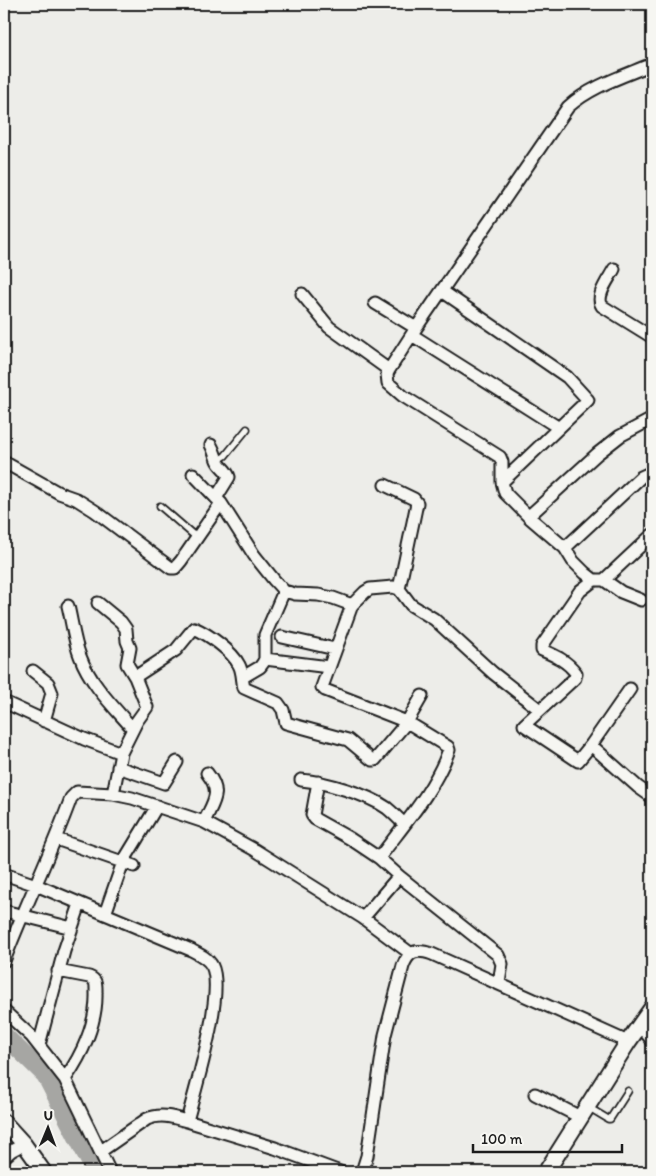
<svg xmlns="http://www.w3.org/2000/svg" width="656" height="1176" viewBox="0 0 656 1176" font-family="Itim,sans-serif">
	<style>
		.lines { fill: none; stroke-linecap: round; stroke-linejoin: round }
		.river { stroke: #a6a6a3; stroke-width: 18 }
		.service-casing { stroke: #1c1c1c; stroke-width: 9 }
		.minor-casing { stroke: #1c1c1c; stroke-width: 15 }
		.tertiary-casing { stroke: #1c1c1c; stroke-width: 18 }
		.secondary-casing { stroke: #1c1c1c; stroke-width: 19 }
		.service { stroke: #f6f6f2; stroke-width: 5.5 }
		.minor { stroke: #f6f6f2; stroke-width: 11 }
		.tertiary { stroke: #f6f6f2; stroke-width: 14 }
		.secondary { stroke: #f6f6f2; stroke-width: 15 }
	</style>
	<rect width="100%" height="100%" fill="#edede9"/>
	<filter id="ink" filterUnits="userSpaceOnUse"><feTurbulence type="fractalNoise" baseFrequency=".02" numOctaves="2"/><feDisplacementMap in="SourceGraphic" scale="10" xChannelSelector="R" yChannelSelector="G"/><feConvolveMatrix kernelMatrix="1 2 1 2 8 2 1 2 1" color-interpolation-filters="sRGB"/></filter>
	<g filter="url(#ink)">
		<g class="lines">
			<path class="river" d="M4,1035L45,1075L95,1172"/>
			<defs>
				<path id="service" d="M217,461L225,456L247,429
					M160,506L197,538
					M588,1107L608,1119H610L628,1091"/>
				<path id="minor" d="M614,269C609,279 595,296 602,306L652,337
					M442,291L567,377L588,400L502,482
					M302,294L329,327L389,370
					M375,303L416,328
					M412,335L559,428
					M211,445C214,450 215,455 217,460C220,467 227,470 229,477L216,498
					M4,462L59,493L76,499L95,511L171,568H175L181,561L221,503L254,555L274,580L284,591L295,594L318,595L333,598L352,605
					M193,474L220,502
					M385,485L414,499L417,503L399,589
					M529,516L597,454L620,436L652,419
					M565,548L641,477L652,472
					M594,580L580,591L542,646V650C556,656 567,661 576,673L575,678L524,725L578,761L591,745L630,689
					M604,580L652,535
					M641,600L621,592L604,580H594L585,573L573,561L565,548L530,518L505,493L502,482V462L500,457L403,396L388,383L387,374L389,370L416,328L568,107C591,86 624,76 652,64
					M98,603L121,622L126,629L127,641L130,648L127,664L135,677
					M68,606C72,622 74,641 80,656C90,684 114,707 133,729
					M282,637L335,649
					M265,659L329,667
					M33,671L48,683L52,693L44,721
					M243,677L260,667L263,663L265,659V635L284,591
					M4,702L84,739L121,753
					M591,745L638,787L652,797
					M118,767L164,783L177,762
					M301,780C325,782 367,794 387,808C393,813 399,819 404,824
					M318,782L312,815L315,819L349,838L379,858L399,876L498,955L502,964L499,983
					M113,794L121,753L137,721L147,707L135,677L176,650L194,628C208,634 232,651 239,665C243,672 242,681 244,688L278,703L283,710L286,723L348,740L372,760H375L407,722L325,690L322,687L352,605L365,592L370,589L393,587L399,589L411,605L434,619L493,673L540,710
					M204,822C213,802 223,793 207,773
					M56,839L134,866
					M379,858C405,823 434,791 449,750L448,747L407,722L422,696
					M4,874L36,885L191,950C199,954 208,958 212,966C225,993 195,1090 187,1121L275,1148L340,1172
					M4,911L72,928
					M105,914L123,862L157,806
					M363,918L399,876
					M4,961C25,906 51,853 71,798L77,792L113,794L132,798L204,822L255,850L363,918L410,953
					M58,971L89,977C97,980 96,985 96,993C97,1023 82,1055 65,1079
					M4,1011L32,1037L65,1079L110,1172
					M639,1025L652,1040
					M39,1045L64,951L80,904
					M535,1094L580,1117
					M101,1151L147,1119C160,1113 173,1117 187,1121
					M4,1157L11,1151L24,1144
					M362,1172L367,1156L385,1035L403,966C409,950 417,949 432,954L628,1042"/>
				<path id="tertiary" d="M4,1122L24,1144L44,1172"/>
				<path id="secondary" d="M546,1172L628,1042L652,1008"/>
			</defs>
			<use href="#service" class="service-casing"/>
			<use href="#minor" class="minor-casing"/>
			<use href="#tertiary" class="tertiary-casing"/>
			<use href="#secondary" class="secondary-casing"/>
			<use href="#service" class="service"/>
			<use href="#minor" class="minor"/>
			<use href="#tertiary" class="tertiary"/>
			<use href="#secondary" class="secondary"/>
		</g>
	</g>
	<rect width="656" height="1176" fill="none" stroke="#f6f6f2" stroke-width="20"/>
	<rect x="10" y="10" width="636" height="1156" fill="none" stroke="#1c1c1c" stroke-width="2" filter="url(#ink)"/>
	<g transform="translate(48 1128) rotate(1)" stroke="#f6f6f2" stroke-width="4" paint-order="stroke">
	<path d="M0-4L9 19L0 12L-9 19Z" fill="#1c1c1c"/>
	<text y="-8" font-size="14" font-weight="bold" text-anchor="middle" fill="#1c1c1c">U</text>
	</g>
	<path d="M473 1144v8h149v-8" fill="none" stroke="#1c1c1c" stroke-width="2.5"/>
	<text x="481" y="1144" font-size="15" fill="#1c1c1c" stroke="#f6f6f2" stroke-width="4" paint-order="stroke">100 m</text>
</svg>
